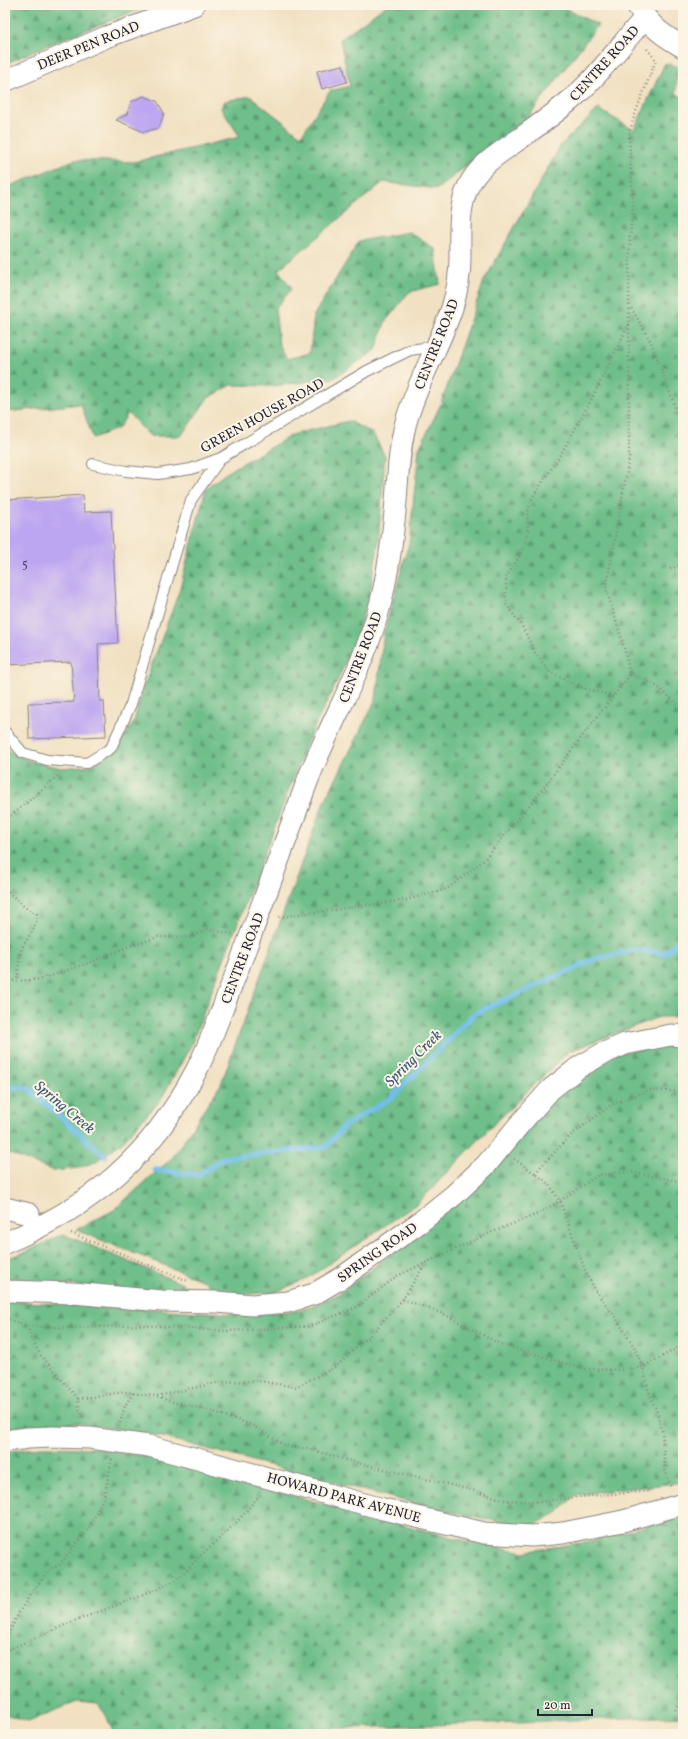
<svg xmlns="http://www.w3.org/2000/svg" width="688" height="1739" viewBox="0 0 688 1739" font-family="Vollkorn,serif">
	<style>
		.forest { fill: url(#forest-firs); stroke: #487062 }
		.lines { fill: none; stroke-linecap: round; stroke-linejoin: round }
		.stream { stroke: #70bfeb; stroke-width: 5.5 }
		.building { fill: #bca5f1 }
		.lane-casing { stroke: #8a827e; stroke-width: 12 }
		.street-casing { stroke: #8a827e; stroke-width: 23 }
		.path { stroke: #8a827e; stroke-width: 2.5; stroke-dasharray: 1 3; stroke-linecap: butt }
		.lane { stroke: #fff; stroke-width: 10 }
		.street { stroke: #fff; stroke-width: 21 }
		.labels { text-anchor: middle; stroke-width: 4; stroke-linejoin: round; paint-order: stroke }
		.number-label { font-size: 12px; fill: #484368 }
		.street-label { font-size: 14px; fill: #22223b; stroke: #fcf5e5 }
		.water-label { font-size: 15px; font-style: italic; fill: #3d5979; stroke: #fcf5e5 }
	</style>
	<defs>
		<pattern id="forest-firs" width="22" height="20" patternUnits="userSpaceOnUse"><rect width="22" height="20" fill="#6fbf8a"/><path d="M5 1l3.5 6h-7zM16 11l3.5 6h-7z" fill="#5b9b72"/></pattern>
	</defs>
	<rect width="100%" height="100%" fill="#fcf5e5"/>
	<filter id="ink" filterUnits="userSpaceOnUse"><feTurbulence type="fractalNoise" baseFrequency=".025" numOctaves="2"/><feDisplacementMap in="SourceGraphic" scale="8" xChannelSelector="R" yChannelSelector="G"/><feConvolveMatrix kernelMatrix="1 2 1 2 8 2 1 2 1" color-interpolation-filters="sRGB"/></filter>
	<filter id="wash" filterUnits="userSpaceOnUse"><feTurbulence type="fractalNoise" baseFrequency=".012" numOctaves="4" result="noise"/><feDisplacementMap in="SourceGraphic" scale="16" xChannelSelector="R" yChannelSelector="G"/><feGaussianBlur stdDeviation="0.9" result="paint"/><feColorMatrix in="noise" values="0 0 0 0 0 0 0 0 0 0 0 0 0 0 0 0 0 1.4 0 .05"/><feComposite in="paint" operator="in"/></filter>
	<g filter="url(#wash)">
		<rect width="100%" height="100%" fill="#f1e1c2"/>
		<path class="forest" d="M5,5H150L45,46L5,64Z
			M387,5H558L598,25L529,116L437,189L383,182L278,270L292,288L275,309L279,345L287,359L310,353L314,315L359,241L409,232L435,249L440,284L409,292L385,322L376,350L334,378L272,386L232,385L208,398L181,436H150L128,413L119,428L93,438L81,404L5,412V188L74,160L134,162L240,137L221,108L225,101L250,96L301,136L330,91L350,86L340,39Z
			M665,63L677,66L676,93L683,98V1017H659L569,1051L487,1131L418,1203L308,1278L276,1292L222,1296L204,1281L76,1230L114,1210L173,1157L221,1084L322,807L376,699L384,632L409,543L419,449L441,404L484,281L561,145L598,109L634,130Z
			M349,421L373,434L385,456L378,546L369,596L356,637L339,677L307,742L191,1045L161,1099L121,1143L95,1162L78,1168L54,1171L5,1152V746L10,752L30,761L62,768L93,765L116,750L134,722L141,694L179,592L206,488L229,471L294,434Z
			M683,1043V1482L575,1495L559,1512L534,1525L506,1523L424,1506L151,1434L77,1423L32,1425L5,1428V1301L236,1314L300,1311L337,1295L395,1251L548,1101L617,1053Z
			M65,1235L178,1282L195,1290L189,1292L127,1289L5,1281V1259L26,1252L57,1237Z
			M41,1447L96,1448L152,1458L372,1517L478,1544L524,1552L597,1540L683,1515V1716L181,1734H114L106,1715L98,1704L77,1702L28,1721L5,1714V1452Z"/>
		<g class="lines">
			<path class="stream" d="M5,1087L28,1088L105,1156
				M155,1170L199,1175L223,1158L326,1147L344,1126L391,1098L474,1014L595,959L634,950L666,953L683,937"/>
		</g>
		<g id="blocks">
			<path class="building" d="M343,65L347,82L322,89L317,71Z
				M144,96L157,101L164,113L159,128L144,132L116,120L127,114L131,102Z
				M83,495L84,512L111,511L118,643L98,644L100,701H104L106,736L29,739L28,703L74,702L71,662L5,665V500Z"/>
		</g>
	</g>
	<g filter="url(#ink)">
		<use href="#blocks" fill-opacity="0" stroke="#8a827e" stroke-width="1"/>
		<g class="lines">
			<defs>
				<path id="lane" d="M93,464L126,471L158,474L191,469L221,458L367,371L410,350L437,346
					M5,732L23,753L47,760L87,763L111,748L131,704L191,500L221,458"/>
				<path id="street" d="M637,5C650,26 662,35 683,47
					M5,81L106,37L194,5
					M5,1208L29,1214
					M5,1243C91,1207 151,1156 195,1073C211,1043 221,1011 234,979C259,914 283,848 307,782C330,722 366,665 381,601C389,568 393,535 396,501C398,475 399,448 406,422C417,382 439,347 452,308C457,292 460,275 460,258C460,234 458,209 468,187C478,166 497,155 515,142C532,130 550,117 567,103C597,79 619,46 645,18
					M5,1291L73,1293L162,1301L217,1302L252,1305L288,1302L314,1294L341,1278L419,1223L454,1195L486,1165L519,1125L550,1090L579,1067L602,1054L625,1044L671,1035L683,1036
					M5,1441L28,1438L53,1437L90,1438L149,1446L383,1509L484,1533L532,1536L563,1533L623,1521L683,1504"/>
			</defs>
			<use href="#lane" class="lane-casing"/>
			<use href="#street" class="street-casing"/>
			<path class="path" d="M647,49L656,60L635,114L629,134L633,205L630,237L629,304L651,342L683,428
				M670,569L683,564
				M630,675L645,679L658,687L683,709
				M613,696L579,687L550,672L535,653L522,626L506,604V578L519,557L528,535L527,515L532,498L561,454L590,402L629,324
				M5,821L59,775
				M5,889L25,907L37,914C36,931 30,933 23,946C18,956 19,970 17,981
				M279,917L406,900L447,889L483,861L538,795L589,727L630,675L624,647L606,588L629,460V304
				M5,980L17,981L41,979L86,964L127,947L158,937H191L207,929L232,934
				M514,1159L543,1179L550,1186L560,1201L586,1273L597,1293L616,1318L634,1347L643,1367L649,1392L656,1409L662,1430L665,1469L671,1488
				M535,1173L570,1136L611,1105L649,1090L683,1092
				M71,1233L188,1281
				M403,1299L446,1315L500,1344L584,1369L619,1370L643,1367L683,1345
				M5,1318L28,1326L75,1328L141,1325L227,1331L310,1326L357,1307L397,1276L492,1232L535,1215L560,1201L598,1175L630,1172L683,1182
				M28,1326L31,1338L40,1354L78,1399L79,1409L84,1419
				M157,1396L220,1382L258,1381L296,1387L337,1366L374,1331L403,1299L425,1264
				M78,1399L124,1392L156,1396L173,1402L208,1410L252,1425L282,1444L294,1448H307L346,1460L472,1490L504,1500L538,1502L578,1497L651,1491
				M120,1423L125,1406L133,1393
				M678,1524L683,1555
				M5,1642L18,1614L30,1595L50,1569L59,1565L88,1530L104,1497L112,1459
				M5,1651L72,1622L151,1592L174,1581L184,1573L199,1557L236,1523L259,1496
				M675,1710L683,1700"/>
			<use href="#lane" class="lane"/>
			<use href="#street" class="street"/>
		</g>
	</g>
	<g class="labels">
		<g class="number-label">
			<text x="25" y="568">5</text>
		</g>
		<g class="street-label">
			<text transform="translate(88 45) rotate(-22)" y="5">DEER PEN ROAD</text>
			<text transform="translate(604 63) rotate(-48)" y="5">CENTRE ROAD</text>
			<text transform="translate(436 344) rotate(-68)" y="5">CENTRE ROAD</text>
			<text transform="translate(262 415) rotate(-29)" y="5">GREEN HOUSE ROAD</text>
			<text transform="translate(360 657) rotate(-69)" y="5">CENTRE ROAD</text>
			<text transform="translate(242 958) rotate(-69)" y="5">CENTRE ROAD</text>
			<text transform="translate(377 1252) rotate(-35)" y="5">SPRING ROAD</text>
			<text transform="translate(344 1497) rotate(15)" y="5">HOWARD PARK AVENUE</text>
		</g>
		<g class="water-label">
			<text transform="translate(413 1058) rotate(-45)" y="5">Spring Creek</text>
			<text transform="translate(65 1107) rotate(40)" y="5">Spring Creek</text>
		</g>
	</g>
	<rect width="688" height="1739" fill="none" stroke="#fcf5e5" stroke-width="20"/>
	<path d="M538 1709v6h54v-6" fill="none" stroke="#22223b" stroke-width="2"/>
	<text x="544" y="1709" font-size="12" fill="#22223b" stroke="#fcf5e5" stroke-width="3" paint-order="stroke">20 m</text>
</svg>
